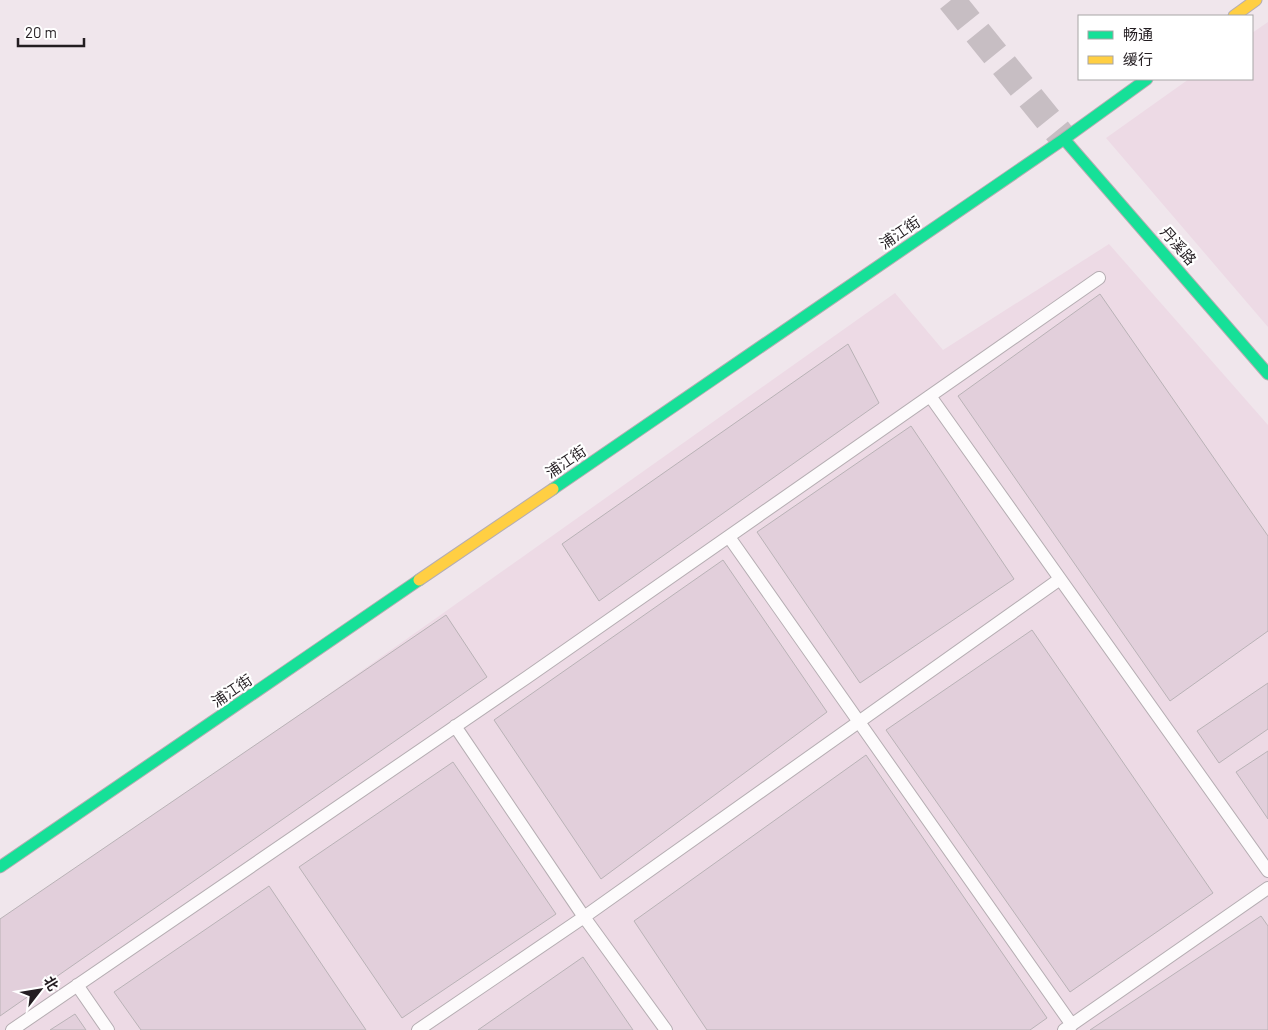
<svg xmlns="http://www.w3.org/2000/svg" width="1268" height="1030" viewBox="0 0 1268 1030" font-family="Barlow,'Noto Sans SC',sans-serif">
	<style>
		.built { fill: #eddae5 }
		.building { fill: #e2cfdb; stroke: #b9b2b6 }
		.lines { fill: none; stroke-linecap: round; stroke-linejoin: round }
		.secondary-tunnel { stroke: #c7bec3; stroke-width: 28; stroke-dasharray: 28 14; stroke-linecap: butt }
		.lane-casing { stroke: #b5adb2; stroke-width: 14 }
		.fast-casing { stroke: #b5adb2; stroke-width: 13 }
		.slow-casing { stroke: #b5adb2; stroke-width: 13 }
		.lane { stroke: #fdfbfc; stroke-width: 12 }
		.fast { stroke: #16e098; stroke-width: 11 }
		.slow { stroke: #ffcf43; stroke-width: 11 }
		.labels { text-anchor: middle; stroke-width: 4.5; stroke-linejoin: round; paint-order: stroke }
		.street-label { font-size: 15px; fill: #231d21; stroke: #fff }
	</style>
	<rect width="100%" height="100%" fill="#f0e6ec"/>
	<path class="built" d="M1268,22V327L1106,138L1189,79H1252V33Z
		M1109,244L1268,425V1030H0V927L895,293L943,350Z"/>
	<path class="building" d="M1100,294L1268,536V631L1170,701L958,396Z
		M848,344L879,403L599,601L562,544Z
		M911,426L1014,579L860,683L757,532Z
		M723,560L827,712L601,879L494,720Z
		M446,615L487,677L0,1016V919Z
		M1032,630L1213,893L1070,992L886,730Z
		M1268,683V729L1219,763L1197,731Z
		M1268,751V819L1236,772Z
		M866,755L1047,1018L1030,1030H707L634,921Z
		M453,762L556,914L402,1018L299,867Z
		M269,886L366,1030H141L114,992Z
		M1261,916L1268,926V1030H1090Z
		M583,957L633,1030H478Z
		M75,1014L86,1030H50Z"/>
	<g class="lines">
		<path class="secondary-tunnel" d="M951,0L1064,139"/>
		<defs>
			<path id="lane" d="M930,396L1268,871
				M729,537L1072,1025
				M455,726L584,917L666,1030
				M77,985L108,1030
				M12,1030L526,678L1099,278
				M418,1030L584,917L1060,579
				M1064,1030L1268,888"/>
			<path id="fast" d="M1064,139L1268,374
				M553,489L1064,139L1147,79
				M0,867L419,580"/>
			<path id="slow" d="M1234,16L1256,0
				M419,580L553,489"/>
		</defs>
		<use href="#lane" class="lane-casing"/>
		<use href="#fast" class="fast-casing"/>
		<use href="#slow" class="slow-casing"/>
		<use href="#lane" class="lane"/>
		<use href="#fast" class="fast"/>
		<use href="#slow" class="slow"/>
	</g>
	<g class="labels">
		<g class="street-label">
			<text transform="translate(900 233) rotate(-34)" y="5">浦江街</text>
			<text transform="translate(1178 246) rotate(49)" y="5">丹溪路</text>
			<text transform="translate(566 462) rotate(-34)" y="5">浦江街</text>
			<text transform="translate(232 691) rotate(-34)" y="5">浦江街</text>
		</g>
	</g>
	<rect x="1078" y="15" width="175" height="65" fill="#ffffff" stroke="#a7a5a6"/>
	<rect x="1088" y="31" width="25" height="8" fill="#16e098" stroke="#a7a5a6"/>
	<text x="1123" y="40" font-size="15" fill="#231d21">畅通</text>
	<rect x="1088" y="56" width="25" height="8" fill="#ffcf43" stroke="#a7a5a6"/>
	<text x="1123" y="65" font-size="15" fill="#231d21">缓行</text>
	<g transform="translate(40 990) rotate(59)" stroke="#ffffff" stroke-width="4" paint-order="stroke">
	<path d="M0-4L9 19L0 12L-9 19Z" fill="#231d21"/>
	<text y="-8" font-size="14" font-weight="bold" text-anchor="middle" fill="#231d21">北</text>
	</g>
	<path d="M18 38v8h66v-8" fill="none" stroke="#231d21" stroke-width="2.5"/>
	<text x="25" y="38" font-size="15" fill="#231d21" stroke="#ffffff" stroke-width="4" paint-order="stroke">20 m</text>
</svg>
